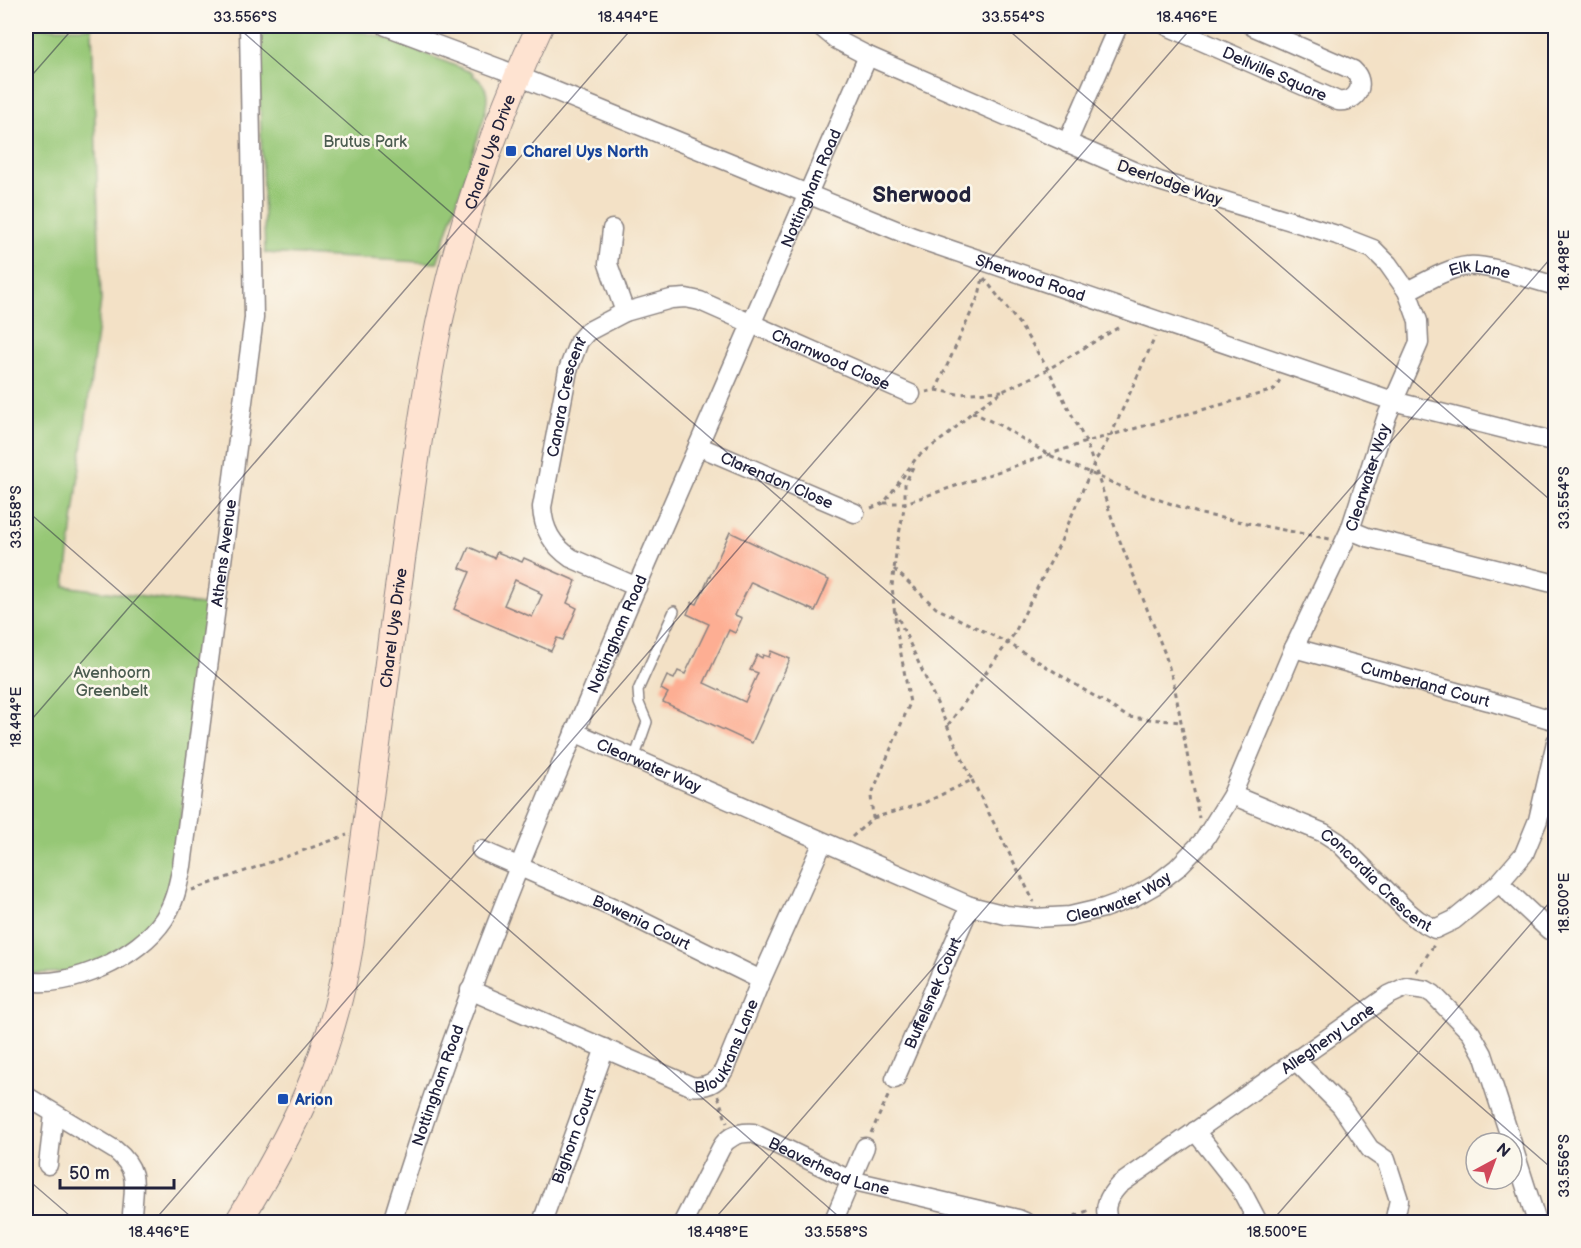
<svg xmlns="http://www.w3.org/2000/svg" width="1581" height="1248" viewBox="0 0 1581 1248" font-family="'Balsamiq Sans',sans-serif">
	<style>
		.green { fill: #96c776; stroke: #5c7458; stroke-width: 1.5 }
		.building { fill: #fdae93; fill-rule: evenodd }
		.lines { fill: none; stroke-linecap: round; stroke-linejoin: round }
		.lane-casing { stroke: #8a8280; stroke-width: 12 }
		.street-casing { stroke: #8a8280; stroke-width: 21 }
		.secondary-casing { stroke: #8a8280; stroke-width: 28 }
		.path { stroke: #8a8280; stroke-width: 3; stroke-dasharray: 4.5 4.5; stroke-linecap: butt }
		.lane { stroke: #fff; stroke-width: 9 }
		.street { stroke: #fff; stroke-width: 18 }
		.secondary { stroke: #fee3d1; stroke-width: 26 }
		.ticks { fill: none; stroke: #22223b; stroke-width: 1.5; stroke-opacity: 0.45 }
		.transit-dot { fill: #1a4fb4; stroke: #fbf7ec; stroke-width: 2 }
		.labels { text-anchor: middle; stroke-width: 5; stroke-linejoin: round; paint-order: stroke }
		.street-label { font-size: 16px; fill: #22223b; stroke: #fbf7ec }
		.park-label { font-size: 16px; fill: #4b5c50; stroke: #fbf7ec }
		.transit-label { font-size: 16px; font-weight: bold; fill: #164399; stroke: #fbf7ec; text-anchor: start }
		.district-label { font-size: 22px; font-weight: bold; fill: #22223b; stroke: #fbf7ec }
		.neatline { fill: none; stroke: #22223b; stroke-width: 2 }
		.ticks-label { font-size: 15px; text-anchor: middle; fill: #22223b }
	</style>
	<rect width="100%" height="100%" fill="#fbf7ec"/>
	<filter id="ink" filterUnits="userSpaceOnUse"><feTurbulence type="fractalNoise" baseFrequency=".0167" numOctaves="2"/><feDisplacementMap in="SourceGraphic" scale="12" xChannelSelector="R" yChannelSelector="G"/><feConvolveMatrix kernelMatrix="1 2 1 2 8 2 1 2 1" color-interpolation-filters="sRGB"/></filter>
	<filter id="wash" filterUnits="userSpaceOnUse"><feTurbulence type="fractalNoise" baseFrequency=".008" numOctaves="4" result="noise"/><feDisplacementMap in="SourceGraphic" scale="24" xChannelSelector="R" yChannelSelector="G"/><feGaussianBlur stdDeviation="1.35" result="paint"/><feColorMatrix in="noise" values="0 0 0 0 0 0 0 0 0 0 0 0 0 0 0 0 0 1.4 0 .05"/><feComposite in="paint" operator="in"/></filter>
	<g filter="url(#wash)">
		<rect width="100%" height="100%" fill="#f3e1c6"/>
		<path class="green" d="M26,28H92L101,300L65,586L209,606L174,873L159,913L133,941L85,967L70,972L26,974Z
			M328,29L362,32L384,37L473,73L472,75C491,85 488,100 484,118L437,263L265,253L258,45L262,36L271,30Z"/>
		<g id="blocks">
			<path class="building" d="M730,532L829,580L815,611L751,582L735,615L742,618L735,633L729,630L704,683L745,702L758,673L750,670L757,655L762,658L763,655L769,657L771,651L790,659L752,743L663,702L668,693L661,689L667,676L674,679L678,671L685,674L709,624L687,614L692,602L697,604Z
				M469,547L494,558L497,552L522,562L524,558L576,581L567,603L577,608L563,640L557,638L551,651L454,609L470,572L460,568ZM515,580L539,591L538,593L542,595L532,617L504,605Z"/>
		</g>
	</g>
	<g filter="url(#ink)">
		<use href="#blocks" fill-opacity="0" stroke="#8a8280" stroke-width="1.5"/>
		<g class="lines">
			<defs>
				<path id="lane" d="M634,759L647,722L639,703L638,690L674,611"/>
				<g id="street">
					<path id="s1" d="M386,26L501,69L913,237L1393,401L1556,442"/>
					<path id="s2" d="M1167,26L1338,101C1358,103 1367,83 1353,70L1252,26"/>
					<path d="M1067,143L1118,26"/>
					<path d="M612,229L608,264L625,312"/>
					<path id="s3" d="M1407,291C1426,282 1447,268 1468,266C1485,263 1536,281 1556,286"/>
					<path id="s4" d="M698,446L855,513"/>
					<path d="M1350,530L1367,537L1556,584"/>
					<path id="s5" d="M637,587L571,558C552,545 543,529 542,507L568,370L579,341L587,332L625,312L671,299L686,298L700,301L911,394"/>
					<path id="s6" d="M1294,648L1489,701L1556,721"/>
					<path id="s7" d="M574,732L970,906L1006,915L1035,918L1070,916L1104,908L1134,897L1155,885L1177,868L1204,840L1232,795L1294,648L1350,530L1387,416L1419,343L1418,321L1407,291L1388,264L1373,249L1337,235L1159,181L1133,171L868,56L837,40L820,26"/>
					<path id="s8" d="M1232,795L1324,833L1338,842L1407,911L1418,920L1435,929L1454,920L1499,883L1524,854L1538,820L1556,742"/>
					<path id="s9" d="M481,850L621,911L761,980"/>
					<path d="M1499,883L1549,930L1556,932"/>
					<path id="s10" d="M26,981C71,989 139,957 164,919C175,902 178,885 182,866L254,318L249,26"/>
					<path id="s11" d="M470,990L691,1086C706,1088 717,1083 724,1070L761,980L823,842"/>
					<path d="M1295,1060L1341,1106L1370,1149L1386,1160L1399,1200L1395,1218L1396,1222"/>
					<path id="s12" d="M895,1079L970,906"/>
					<path d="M26,1096L115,1150C140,1170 134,1185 132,1214"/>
					<path d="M1195,1131L1240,1188L1258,1222"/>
					<path d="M1512,1144L1537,1222"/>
					<path d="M48,1165L54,1114"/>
					<path id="s13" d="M392,1222C459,1002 549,790 640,579C716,405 792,230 868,56"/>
					<path id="s14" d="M542,1222L605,1048"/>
					<path id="s15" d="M683,1222L721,1148C728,1136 739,1132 753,1133L850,1180L1018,1219L1025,1222"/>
					<path d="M833,1222L865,1147"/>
					<path id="s16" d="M1109,1222C1102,1207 1109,1196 1119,1185L1389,995L1406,987L1426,990L1433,994L1471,1033L1483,1054L1512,1143"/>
				</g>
				<g id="secondary">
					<path id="s17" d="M238,1222C295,1130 332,1054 350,946C366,831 381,717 396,603C408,518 418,433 434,349C455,238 493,128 540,26"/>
				</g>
			</defs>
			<use href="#lane" class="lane-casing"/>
			<use href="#street" class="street-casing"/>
			<use href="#secondary" class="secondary-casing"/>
			<path class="path" d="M984,278L1020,325L1048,369L1086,442L1118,536L1165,654L1174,684L1199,818
				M936,390L958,394L1002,391
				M926,392L936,390L979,295L983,278
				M972,412L1003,427L1049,455L1122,487L1201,514L1330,539
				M884,503H905L1086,442L1274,390L1281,378
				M871,508L884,503L917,457L949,434L972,412L1003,391L1045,371L1121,326
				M894,569L936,608L1008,643L1128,717L1181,722
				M948,725L1014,634L1061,541L1094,463L1111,435L1155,337
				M972,780L1034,902
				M873,818L924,803L972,780L895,611
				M852,837L873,818L871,796L910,703L896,627L892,586L897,545L905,503V484L913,467
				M192,890L347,835
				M1416,972L1434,945
				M718,1096L727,1123
				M871,1133L890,1092
				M1058,1222L1090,1210"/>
			<use href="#lane" class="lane"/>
			<use href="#street" class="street"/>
			<use href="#secondary" class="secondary"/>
		</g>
	</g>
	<path class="ticks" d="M236,26L1556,1172M1004,26L1556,505M26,82L75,26M26,510L845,1222M26,726L634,26M26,1178L77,1222M153,1222L1193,26M712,1222L1556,252M1271,1222L1556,895"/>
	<g class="transit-dot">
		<rect x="505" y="145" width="12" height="12" rx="3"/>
		<rect x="277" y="1093" width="12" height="12" rx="3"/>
	</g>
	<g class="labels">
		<g class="street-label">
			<text dy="6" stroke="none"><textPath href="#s2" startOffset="118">Dellville Square</textPath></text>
			<text dy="6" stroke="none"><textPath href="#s17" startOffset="1108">Charel Uys Drive</textPath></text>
			<text transform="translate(1170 182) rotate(19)" y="6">Deerlodge Way</text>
			<text dy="6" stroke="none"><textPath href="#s13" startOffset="1116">Nottingham Road</textPath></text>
			<text dy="6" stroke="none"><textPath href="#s3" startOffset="78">Elk Lane</textPath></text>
			<text dy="6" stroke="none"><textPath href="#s1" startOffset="692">Sherwood Road</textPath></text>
			<text dy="6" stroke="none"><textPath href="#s5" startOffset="579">Charnwood Close</textPath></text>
			<text dy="6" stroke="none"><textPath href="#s5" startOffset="246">Canara Crescent</textPath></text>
			<text dy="6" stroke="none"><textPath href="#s7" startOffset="1090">Clearwater Way</textPath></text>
			<text dy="6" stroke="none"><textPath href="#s4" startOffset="86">Clarendon Close</textPath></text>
			<text dy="6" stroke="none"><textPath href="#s10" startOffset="530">Athens Avenue</textPath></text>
			<text dy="6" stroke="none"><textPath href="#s17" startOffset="621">Charel Uys Drive</textPath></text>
			<text dy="6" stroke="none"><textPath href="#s13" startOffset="630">Nottingham Road</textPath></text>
			<text dy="6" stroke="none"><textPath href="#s6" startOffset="136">Cumberland Court</textPath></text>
			<text dy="6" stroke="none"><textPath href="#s7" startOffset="82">Clearwater Way</textPath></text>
			<text dy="6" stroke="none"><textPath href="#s8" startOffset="170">Concordia Crescent</textPath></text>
			<text dy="6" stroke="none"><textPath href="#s7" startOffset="586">Clearwater Way</textPath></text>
			<text dy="6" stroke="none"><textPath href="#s9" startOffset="176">Bowenia Court</textPath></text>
			<text dy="6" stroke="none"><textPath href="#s12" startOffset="94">Buffelsnek Court</textPath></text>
			<text dy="6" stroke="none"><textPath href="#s11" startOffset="300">Bloukrans Lane</textPath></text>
			<text dy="6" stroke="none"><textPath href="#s16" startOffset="296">Allegheny Lane</textPath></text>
			<text dy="6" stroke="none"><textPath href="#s13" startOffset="144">Nottingham Road</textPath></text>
			<text dy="6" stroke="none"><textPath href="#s14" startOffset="92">Bighorn Court</textPath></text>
			<text dy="6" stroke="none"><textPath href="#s15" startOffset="204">Beaverhead Lane</textPath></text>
		</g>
		<g class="park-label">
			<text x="365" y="147">Brutus Park</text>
			<text x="112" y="678">Avenhoorn<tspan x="112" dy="18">Greenbelt</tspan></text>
		</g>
		<g class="transit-label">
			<text x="523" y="157">Charel Uys North</text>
			<text x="295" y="1105">Arion</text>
		</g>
		<g class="district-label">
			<text x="922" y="202">Sherwood</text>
		</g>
	</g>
	<rect width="1581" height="1248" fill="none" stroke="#fbf7ec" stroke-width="66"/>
	<g transform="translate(1494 1161) rotate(41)"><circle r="28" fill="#fbf7ec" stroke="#a4a2a5" stroke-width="1.5"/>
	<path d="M0-4.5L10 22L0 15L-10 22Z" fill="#d1495b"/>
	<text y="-9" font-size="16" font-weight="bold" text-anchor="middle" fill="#22223b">N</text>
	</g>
	<path d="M60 1179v9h114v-9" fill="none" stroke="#22223b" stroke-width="3"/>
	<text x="69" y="1179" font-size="18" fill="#22223b" stroke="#fbf7ec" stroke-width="4.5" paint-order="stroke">50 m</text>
	<rect x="33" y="33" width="1515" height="1182" class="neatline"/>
	<g class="ticks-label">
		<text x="245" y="22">33.556°S</text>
		<text x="628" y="22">18.494°E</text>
		<text x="1013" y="22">33.554°S</text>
		<text x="1187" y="22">18.496°E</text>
		<text transform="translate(1564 260) rotate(-90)" y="5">18.498°E</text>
		<text transform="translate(1564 498) rotate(-90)" y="5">33.554°S</text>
		<text transform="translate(16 517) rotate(-90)" y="5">33.558°S</text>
		<text transform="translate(16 717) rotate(-90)" y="5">18.494°E</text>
		<text transform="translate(1564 903) rotate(-90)" y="5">18.500°E</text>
		<text transform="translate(1564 1166) rotate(-90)" y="5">33.556°S</text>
		<text x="159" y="1237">18.496°E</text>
		<text x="718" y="1237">18.498°E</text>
		<text x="836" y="1237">33.558°S</text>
		<text x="1277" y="1237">18.500°E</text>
	</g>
</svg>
